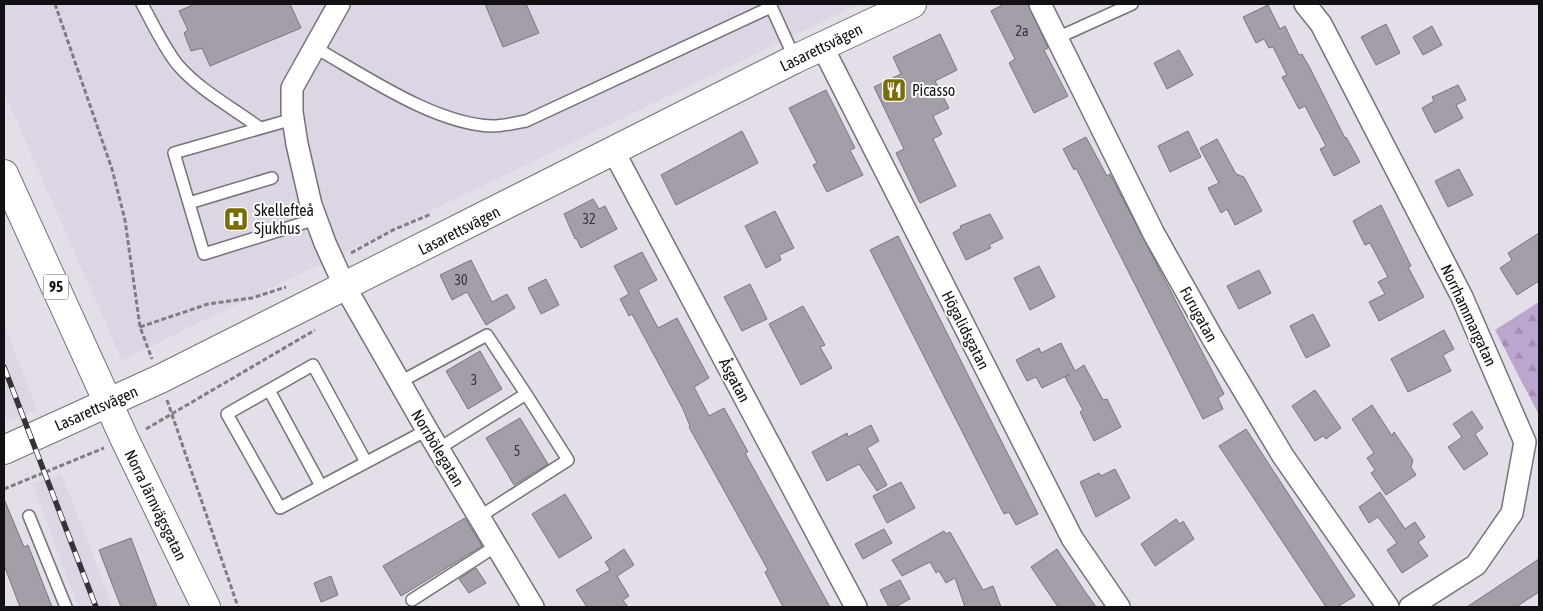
<svg xmlns="http://www.w3.org/2000/svg" width="1543" height="611" viewBox="0 0 1543 611" font-family="'Asap Condensed',sans-serif">
	<style>
		.built { fill: #ddd4e4 }
		.forest { fill: url(#forest-firs) }
		.building { fill: #a39ea7; stroke: #7a757e }
		.lines { fill: none; stroke-linecap: round; stroke-linejoin: round }
		.lane-casing { stroke: #77727a; stroke-width: 14 }
		.street-casing { stroke: #77727a; stroke-width: 24 }
		.secondary-casing { stroke: #77727a; stroke-width: 30 }
		.primary-casing { stroke: #77727a; stroke-width: 30 }
		.path { stroke: #807c83; stroke-width: 3; stroke-dasharray: 5 2.5; stroke-linecap: butt }
		.lane { stroke: #fff; stroke-width: 11 }
		.street { stroke: #fff; stroke-width: 21 }
		.secondary { stroke: #fff; stroke-width: 28 }
		.primary { stroke: #fff; stroke-width: 28 }
		.rail-casing { stroke: #363338; stroke-width: 5.5 }
		.rail { stroke: #fff; stroke-width: 4; stroke-dasharray: 11; stroke-linecap: butt }
		.labels { text-anchor: middle; stroke-width: 4; stroke-linejoin: round; paint-order: stroke }
		.number-label { font-size: 14px; fill: #363439 }
		.shield { fill: #fff; stroke: #59585a; stroke-width: 1 }
		.shield-label { font-size: 15px; font-weight: bold; fill: #121014 }
		.street-label { font-size: 16px; fill: #121014; stroke: #fff }
		.poi-label { font-size: 16px; fill: #121014; stroke: #fff; text-anchor: start }
	</style>
	<defs>
		<pattern id="forest-firs" width="22" height="20" patternUnits="userSpaceOnUse" patternTransform="scale(1.25)"><rect width="22" height="20" fill="#bca5ce"/><path d="M5 1l3.5 6h-7zM16 11l3.5 6h-7z" fill="#a18db0"/></pattern>
	</defs>
	<rect width="100%" height="100%" fill="#e3dee7"/>
	<path class="built" d="M4,4H859L122,360L4,92Z
		M4,324L37,410L8,421L4,410Z
		M61,474L89,544L112,607H80L70,585L33,484Z"/>
	<path class="forest" d="M1539,302V415L1495,330Z"/>
	<path class="building" d="M195,4H290L301,28L210,66L202,48L191,51L184,33L188,30L179,11Z
		M485,4H526L539,33L503,47Z
		M1004,4H1028L1048,48L1044,50L1068,96L1034,113L1009,63L1015,59L991,11Z
		M1268,5L1280,29L1285,26L1299,55L1302,54L1311,70L1345,138L1346,137L1360,162L1334,176L1320,149L1326,146L1305,106L1299,109L1282,77L1287,75L1273,47L1269,48L1264,39L1256,43L1243,17Z
		M1386,24L1400,53L1376,65L1361,37Z
		M1432,26L1442,45L1423,55L1413,37Z
		M940,34L957,70L935,81L949,108L933,116L942,134L933,139L956,186L920,203L896,153L904,149L874,87L901,74L893,57Z
		M1179,50L1193,75L1167,89L1154,63Z
		M1458,85L1466,100L1456,105L1463,118L1435,133L1422,108L1434,101L1432,97Z
		M826,90L855,148L850,150L863,175L827,192L813,165L817,163L789,108Z
		M742,131L758,163L676,205L661,175Z
		M1188,131L1201,157L1170,172L1158,146Z
		M1086,137L1107,176L1110,174L1224,394L1218,398L1223,409L1203,419L1076,168L1074,170L1063,149Z
		M1217,139L1236,174L1244,177L1262,211L1235,225L1227,209L1221,213L1208,188L1219,183L1200,148Z
		M1459,169L1473,195L1448,207L1435,181Z
		M593,199L599,209L605,206L617,229L581,248L576,238L575,239L564,214Z
		M1381,205L1411,266L1408,267L1424,297L1379,321L1369,302L1385,294L1378,282L1388,277L1370,243L1365,245L1353,221Z
		M775,211L794,248L779,255L781,260L766,268L745,226Z
		M990,214L1003,238L989,245L991,248L966,260L953,233L961,228L960,226Z
		M1539,233V281L1517,295L1500,268L1512,260L1508,253Z
		M898,236L1038,514L1016,525L1009,512L1004,514L870,250Z
		M642,252L657,280L638,290L658,328L677,318L709,378L694,387L709,416L724,408L748,452L745,453L830,607H783L765,572L768,570L689,427L690,426L683,409L632,314L629,316L620,299L629,294L614,266Z
		M471,260L492,302L507,294L515,308L486,325L467,292L452,300L440,275Z
		M1039,266L1055,297L1030,310L1014,278Z
		M1259,270L1271,293L1239,309L1227,286Z
		M546,279L559,305L541,314L528,288Z
		M750,284L767,319L742,331L724,297Z
		M803,306L825,345L820,347L832,368L801,385L769,324Z
		M1313,314L1330,346L1306,358L1290,326Z
		M1444,330L1454,349L1443,355L1451,371L1408,392L1391,359Z
		M1061,343L1075,371L1084,365L1103,400L1107,399L1121,427L1094,441L1080,412L1083,410L1065,377L1070,374L1042,388L1036,377L1027,381L1016,360L1039,348L1041,353Z
		M480,351L502,389L468,409L446,371Z
		M1315,390L1341,428L1326,439L1323,436L1315,441L1292,406Z
		M1372,405L1392,436L1394,432L1413,460L1411,467L1416,475L1386,495L1371,473L1375,470L1367,458L1374,453L1352,419Z
		M1472,411L1483,428L1475,434L1488,454L1464,470L1448,447L1462,437L1453,424Z
		M520,418L548,464L514,485L486,438Z
		M871,425L879,441L867,448L887,485L877,491L859,464L827,481L812,452L847,433L848,437Z
		M1246,429L1355,596L1337,607H1326L1219,446Z
		M1115,469L1130,498L1096,517L1080,482L1099,473L1101,476Z
		M901,482L915,508L887,523L873,496Z
		M1380,492L1405,529L1415,522L1425,537L1418,542L1428,556L1402,573L1387,550L1397,543L1378,517L1369,523L1359,507Z
		M565,494L592,538L559,558L532,514Z
		M4,499L24,547L28,545L52,607H20L4,565Z
		M465,518L482,546L401,596L383,566Z
		M1176,519L1180,524L1183,521L1194,539L1155,566L1141,544Z
		M884,529L892,543L863,559L855,544Z
		M944,531L946,534L950,532L983,590L993,586L1001,607H965L955,578L946,583L939,571L936,573L930,562L902,576L892,560Z
		M131,538L157,607H121L99,550Z
		M624,549L634,565L617,576L629,596L623,600L628,607H587L576,590L610,570L605,562Z
		M1057,549L1084,590L1096,607H1058L1031,567Z
		M1539,559V592L1516,607H1467Z
		M476,568L486,583L469,593L459,579Z
		M331,576L338,595L321,602L314,583Z
		M900,580L910,599L895,607H889L880,590Z"/>
	<g class="lines">
		<defs>
			<path id="lane" d="M142,4C153,24 163,46 177,64C199,90 233,108 260,128
				M770,4L795,59
				M1057,38L1132,4
				M314,47C364,75 434,124 492,126C503,126 515,123 526,121L771,7
				M293,119L174,153L204,254L316,219
				M189,203L272,178
				M400,382L487,335L526,394
				M269,390L227,414L280,508L427,430
				M438,449L526,394L568,460L479,517
				M321,486L269,390L313,365L366,462
				M29,516L66,607
				M412,600L496,546"/>
			<path id="street" d="M339,4L292,88V112L297,144L311,205L325,243L345,287L427,430L533,607
				M1040,4L1154,234L1213,339L1283,456L1388,607
				M1305,4L1321,24L1462,297L1525,442L1512,513L1476,565L1410,607
				M822,46L1072,538L1119,607
				M614,152L856,607"/>
			<path id="secondary" d="M4,450L160,379L795,59L912,4"/>
			<path id="primary" d="M4,174L125,440L206,607"/>
		</defs>
		<use href="#lane" class="lane-casing"/>
		<use href="#street" class="street-casing"/>
		<use href="#secondary" class="secondary-casing"/>
		<use href="#primary" class="primary-casing"/>
		<path class="path" d="M55,4L112,169L125,220L140,327L152,359
			M351,253L393,230L431,214
			M140,327L208,304L252,298L286,287
			M167,400L238,607
			M146,429L315,330
			M4,489L104,448"/>
		<use href="#lane" class="lane"/>
		<use href="#street" class="street"/>
		<use href="#secondary" class="secondary"/>
		<use href="#primary" class="primary"/>
		<defs>
			<path id="rail" d="M4,367L96,607"/>
		</defs>
		<use href="#rail" class="rail-casing"/>
		<use href="#rail" class="rail"/>
	</g>
	<defs>
		<symbol id="restaurant-square" viewBox="-11 -11 22 22"><rect x="-9" y="-9" width="18" height="18" rx="4" fill="#7a6d08" stroke="#fff"/><path d="M-5-6h1v4h1v-4h1v4h1v-4h1v5L-1.5 .5V6h-2V.5L-5-1ZM5-6V6H3V1.5H1.5Q1.5-4 5-6Z" fill="#fff"/></symbol>
		<symbol id="hospital-square" viewBox="-11 -11 22 22"><rect x="-9" y="-9" width="18" height="18" rx="4" fill="#7a6d08" stroke="#fff"/><path d="M-5-5h3v3.5h4V-5h3V5h-3V1.5h-4V5h-3Z" fill="#fff"/></symbol>
	</defs>
	<g fill-rule="evenodd">
		<use href="#restaurant-square" x="880" y="76" width="28" height="28"/>
		<use href="#hospital-square" x="222" y="205" width="28" height="28"/>
	</g>
	<g class="labels">
		<g class="number-label">
			<text x="1022" y="36">2a</text>
			<text x="589" y="224">32</text>
			<text x="461" y="285">30</text>
			<text x="474" y="385">3</text>
			<text x="517" y="456">5</text>
		</g>
		<rect class="shield" x="43.5" y="274.5" width="25" height="25" rx="4"/>
		<g class="shield-label">
			<text x="56" y="292">95</text>
		</g>
		<g class="street-label">
			<text transform="translate(821 47) rotate(-26)" y="6">Lasarettsvägen</text>
			<text transform="translate(459 230) rotate(-27)" y="6">Lasarettsvägen</text>
			<text transform="translate(1199 314) rotate(61)" y="6">Furugatan</text>
			<text transform="translate(1469 315) rotate(65)" y="6">Norrhammargatan</text>
			<text transform="translate(966 330) rotate(63)" y="6">Högalidsgatan</text>
			<text transform="translate(735 380) rotate(62)" y="6">Åsgatan</text>
			<text transform="translate(96 408) rotate(-24)" y="6">Lasarettsvägen</text>
			<text transform="translate(438 448) rotate(59)" y="6">Norrbölegatan</text>
			<text transform="translate(156 505) rotate(64)" y="6">Norra Järnvägsgatan</text>
		</g>
		<g class="poi-label">
			<text x="912" y="96">Picasso</text>
			<text x="254" y="216">Skellefteå<tspan x="254" dy="18">Sjukhus</tspan></text>
		</g>
	</g>
	<rect width="1543" height="611" fill="none" stroke="#121014" stroke-width="10"/>
</svg>
